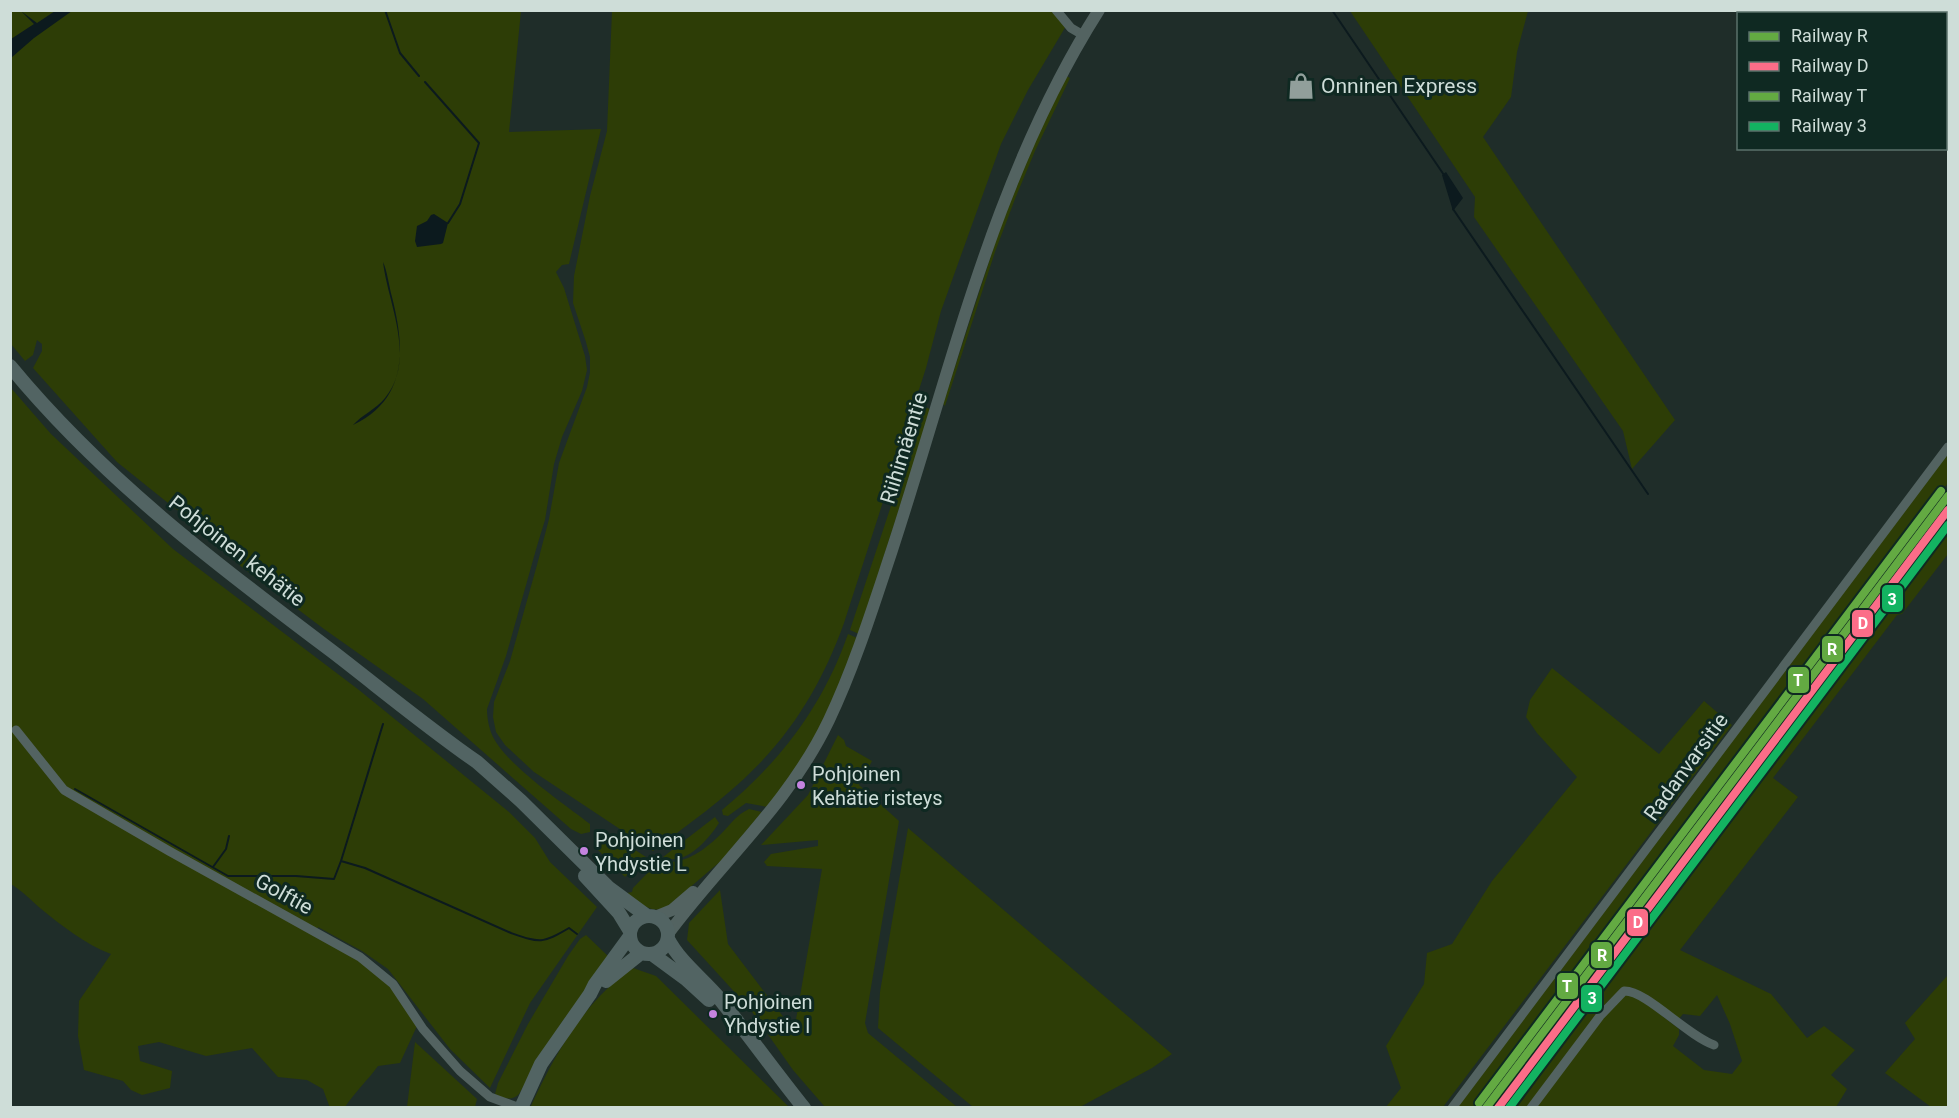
<svg xmlns="http://www.w3.org/2000/svg" width="1959" height="1118" viewBox="0 0 1959 1118" font-family="Roboto,sans-serif">
	<style>
		.green { fill: #2d3d06 }
		.water { fill: #0c1a1e }
		.lines { fill: none; stroke-linecap: round; stroke-linejoin: round }
		.stream { stroke: #0c1a1e; stroke-width: 2 }
		.minor { stroke: #536361; stroke-width: 9 }
		.tertiary { stroke: #536361; stroke-width: 12 }
		.secondary { stroke: #526463; stroke-width: 14 }
		.rail-1-casing { stroke: #0f2922; stroke-width: 12 }
		.rail-2-casing { stroke: #0f2922; stroke-width: 12 }
		.rail-3-casing { stroke: #0f2922; stroke-width: 12 }
		.rail-4-casing { stroke: #0f2922; stroke-width: 12 }
		.rail-1 { stroke: #63aa42; stroke-width: 8 }
		.rail-2 { stroke: #fb6d88; stroke-width: 8 }
		.rail-3 { stroke: #63aa42; stroke-width: 8 }
		.rail-4 { stroke: #13b361; stroke-width: 8 }
		.bus-dot { fill: #c483df; stroke: #0f2922; stroke-width: 2 }
		.labels { text-anchor: middle; stroke-width: 6; stroke-linejoin: round; paint-order: stroke }
		.bus-label { font-size: 20px; fill: #ceddd8; stroke: #0f2922; text-anchor: start }
		.poi-label { font-size: 21px; fill: #ceddd8; stroke: #0f2922; text-anchor: start }
		.street-label { font-size: 21px; fill: #ceddd8; stroke: #0f2922 }
		.line-badge { stroke: #0f2922; stroke-width: 2 }
		.badge-label { font-size: 16px; text-anchor: middle; font-weight: bold; fill: #fff }
	</style>
	<rect width="100%" height="100%" fill="#1f2d29"/>
	<path class="green" d="M10,11H521L509,132L601,129L569,264L562,265L556,272L564,288L585,356L587,370L582,391L562,437L554,464L545,520L537,546L506,656L487,709C487,718 489,729 493,737C507,765 564,804 590,824V832L581,834L571,829L423,699L324,629L243,568L222,550L209,532L173,507L117,462L33,368L42,351V344L37,340L33,355L25,361L11,344Z
		M612,11H1053L1066,26L1028,90L1001,144L941,311L926,368L844,623C825,676 797,726 756,767C725,799 688,824 653,851L534,772L505,745L496,732L493,717L494,702L510,661L537,565L549,519L559,463L587,387L590,372V357L586,342L573,303L574,276L590,196L607,131Z
		M1350,11H1528L1517,52L1511,97L1483,137L1675,420L1632,469L1623,431L1474,217L1475,197Z
		M1066,76L1070,78L1035,151L1015,199L995,252L945,406L943,404L1000,228L1035,141Z
		M11,388L51,434L173,549L359,690L509,812L535,838L550,862L597,907L530,1003L490,1088L450,1049L388,969L362,951L318,927L315,937C339,949 364,961 384,980C398,993 407,1010 417,1026L400,1063L378,1066C367,1081 355,1092 345,1107L330,1108L323,1089L307,1080L278,1077L252,1048L206,1056L159,1042L138,1046L140,1061L172,1071L170,1088L142,1095L131,1090L123,1081L84,1070L78,1036L79,1001L111,954C85,944 62,926 40,908C30,899 22,891 11,884Z
		M924,406L931,410L859,634L850,630Z
		M1948,451V483L1479,1107L1455,1108Z
		M1948,515V554L1902,614L1897,615L1773,778L1798,797L1680,950L1771,994L1807,1038L1824,1026L1855,1050L1831,1075L1847,1089L1836,1107H1536L1618,998L1624,993L1638,997L1679,1029V1035L1673,1046L1704,1070L1732,1074L1742,1061L1730,1024L1717,995L1700,1016L1683,1014L1677,1021L1639,991L1630,987L1621,988L1528,1107L1499,1108L1754,769Z
		M848,634L857,638L829,709L808,752L768,807L746,803L728,816L723,815L722,810C780,762 823,706 848,634Z
		M1552,668L1659,754L1704,701L1732,725L1443,1107H1386L1401,1088L1386,1046L1424,984L1427,953L1452,944L1492,881L1577,777L1537,733L1526,717L1530,700Z
		M838,735L844,740L846,746L872,761L859,785L899,821L865,1023L868,1033L957,1107H825L793,1070L750,1009L687,940L689,923L720,890L728,944L794,1031L822,869L767,866L764,862L771,854L818,846V840L761,845L808,795Z
		M749,809L762,812L722,860L667,907C651,915 640,903 627,893L632,892L633,888L658,862C685,865 702,852 721,834C731,824 736,815 749,809Z
		M715,817L719,823C708,840 685,867 663,857Z
		M908,828L1172,1054L1152,1068L1080,1107H973L878,1028L880,992Z
		M603,837H615L646,857L625,877L596,848Z
		M586,935L610,958L562,1022L519,1094C511,1102 503,1098 495,1094L498,1083L528,1024L568,956L580,939Z
		M633,968L656,976L789,1107L530,1108C550,1065 573,1021 608,988C615,981 624,974 633,968Z
		M1948,975V1107H1931L1885,1073L1915,1039L1905,1023Z
		M415,1042L477,1099L475,1107H407Z"/>
	<path class="water" d="M21,11L37,23L55,11H72L34,38L11,58V39L34,24Z
		M1446,172L1463,198L1453,211L1442,175Z
		M434,214L448,223L443,243L441,244L417,247L415,241L417,226L427,221L431,215Z
		M383,262C387,270 389,286 392,297C405,348 408,399 353,425C362,415 376,409 385,398C417,359 388,304 383,262Z"/>
	<g class="lines">
		<path class="stream" d="M385,10L400,53L419,76
			M1332,10L1444,175
			M425,82L479,143L460,204L448,223
			M1453,209L1648,494
			M75,789L228,876H296L334,879L341,861L365,868L511,933C540,943 542,944 569,928L577,934
			M341,861L383,724
			M213,867L226,849L229,836"/>
		<path class="minor" d="M1056,10L1071,28L1083,35
			M16,730L64,790L169,851L360,957L393,984L423,1029L460,1071L490,1097L520,1108
			M1452,1108L1948,447
			M1531,1108L1600,1016L1624,991C1646,990 1686,1035 1714,1045"/>
		<path class="tertiary" d="M655,917L672,910L693,892
			M668,934C722,861 789,804 829,720C855,665 873,607 892,550C952,367 994,175 1099,10"/>
		<path class="secondary" d="M10,366C103,479 217,565 333,652C381,689 428,728 477,762L521,801L609,888L647,916
			M585,876L619,913L630,931
			M630 935a19 19 0 1 1 38 0a19 19 0 1 1-38 0Z
			M668,939C680,962 702,978 719,998C748,1034 775,1072 804,1108
			M652,954L686,979L709,1000
			M606,981L641,953
			M521,1108L541,1064L590,994L595,984L630,936"/>
		<defs>
			<path id="rail-1" d="M1486,1108L1948,496"/>
			<path id="rail-2" d="M1498,1108L1948,510"/>
			<path id="rail-3" d="M1479,1103L1941,491"/>
			<path id="rail-4" d="M1509,1108L1948,525"/>
		</defs>
		<use href="#rail-1" class="rail-1-casing"/>
		<use href="#rail-2" class="rail-2-casing"/>
		<use href="#rail-3" class="rail-3-casing"/>
		<use href="#rail-4" class="rail-4-casing"/>
		<use href="#rail-1" class="rail-1"/>
		<use href="#rail-2" class="rail-2"/>
		<use href="#rail-3" class="rail-3"/>
		<use href="#rail-4" class="rail-4"/>
	</g>
	<defs>
		<symbol id="shop-bare" viewBox="-9 -9 18 18"><path d="M-5-2.5h2.3a2.7 3.5 0 0 1 5.4 0H5L5.5 6h-11ZM-1.5-2.5h3a1.5 2.3 0 0 0-3 0Z" fill="#919f9b" stroke="#0f2922" stroke-width="2.5" paint-order="stroke"/></symbol>
	</defs>
	<g fill-rule="evenodd">
		<use href="#shop-bare" x="1282" y="67" width="38" height="38"/>
	</g>
	<g class="bus-dot">
		<circle cx="801" cy="785" r="5"/>
		<circle cx="584" cy="851" r="5"/>
		<circle cx="713" cy="1014" r="5"/>
	</g>
	<g class="labels">
		<g class="bus-label">
			<text x="812" y="781">Pohjoinen<tspan x="812" dy="24">Kehätie risteys</tspan></text>
			<text x="595" y="847">Pohjoinen<tspan x="595" dy="24">Yhdystie L</tspan></text>
			<text x="724" y="1009">Pohjoinen<tspan x="724" dy="24">Yhdystie I</tspan></text>
		</g>
		<g class="poi-label">
			<text x="1321" y="93">Onninen Express</text>
		</g>
		<g class="street-label">
			<text transform="translate(904 448) rotate(-73)" y="7">Riihimäentie</text>
			<text transform="translate(237 551) rotate(38)" y="7">Pohjoinen kehätie</text>
			<text transform="translate(1686 767) rotate(-54)" y="7">Radanvarsitie</text>
			<text transform="translate(284 894) rotate(29)" y="7">Golftie</text>
		</g>
	</g>
	<g class="line-badge">
		<rect x="1881" y="584" width="23" height="29" rx="6" fill="#13b361"/>
		<rect x="1851" y="609" width="23" height="29" rx="6" fill="#fb6d88"/>
		<rect x="1821" y="635" width="23" height="28" rx="6" fill="#63aa42"/>
		<rect x="1787" y="666" width="23" height="28" rx="6" fill="#63aa42"/>
		<rect x="1626" y="908" width="23" height="29" rx="6" fill="#fb6d88"/>
		<rect x="1590" y="941" width="23" height="28" rx="6" fill="#63aa42"/>
		<rect x="1556" y="972" width="23" height="28" rx="6" fill="#63aa42"/>
		<rect x="1580" y="984" width="23" height="29" rx="6" fill="#13b361"/>
	</g>
	<g class="badge-label">
		<text x="1892" y="605">3</text>
		<text x="1863" y="629">D</text>
		<text x="1832" y="655">R</text>
		<text x="1798" y="686">T</text>
		<text x="1638" y="928">D</text>
		<text x="1602" y="961">R</text>
		<text x="1567" y="992">T</text>
		<text x="1592" y="1004">3</text>
	</g>
	<rect width="1959" height="1118" fill="none" stroke="#ceddd8" stroke-width="24"/>
	<rect x="1737" y="12" width="210" height="138" fill="#0f2922" stroke="#5b716b" stroke-width="1.5"/>
	<rect x="1749" y="32" width="30" height="9" fill="#63aa42" stroke="#5b716b" stroke-width="1.5"/>
	<text x="1791" y="42" font-size="18" fill="#ceddd8">Railway R</text>
	<rect x="1749" y="62" width="30" height="9" fill="#fb6d88" stroke="#5b716b" stroke-width="1.5"/>
	<text x="1791" y="72" font-size="18" fill="#ceddd8">Railway D</text>
	<rect x="1749" y="92" width="30" height="9" fill="#63aa42" stroke="#5b716b" stroke-width="1.5"/>
	<text x="1791" y="102" font-size="18" fill="#ceddd8">Railway T</text>
	<rect x="1749" y="122" width="30" height="9" fill="#13b361" stroke="#5b716b" stroke-width="1.5"/>
	<text x="1791" y="132" font-size="18" fill="#ceddd8">Railway 3</text>
</svg>
